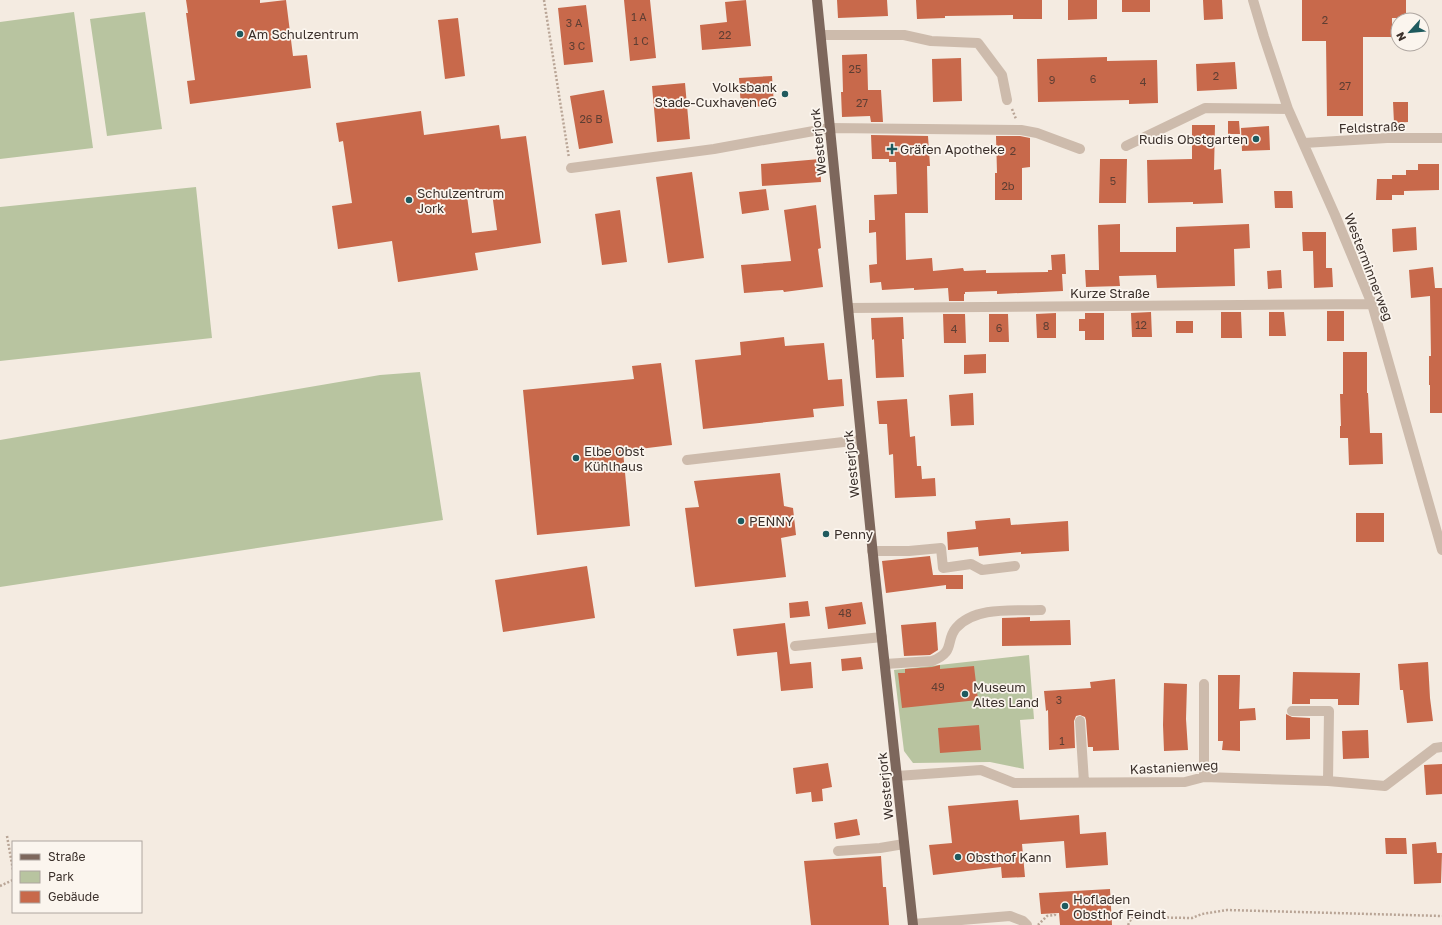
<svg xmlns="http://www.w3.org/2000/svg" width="1442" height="925" viewBox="0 0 1442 925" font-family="'Golos Text',sans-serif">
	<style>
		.green { fill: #b8c4a0 }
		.building { fill: #c8694b; fill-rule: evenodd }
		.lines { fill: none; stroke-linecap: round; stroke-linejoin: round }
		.path { stroke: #b9a596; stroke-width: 2.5; stroke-dasharray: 2 2; stroke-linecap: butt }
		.minor { stroke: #cdbbac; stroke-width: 10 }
		.major { stroke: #7d675c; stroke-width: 10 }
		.poi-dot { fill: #1f5a5e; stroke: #fbf5ee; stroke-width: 1.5 }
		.labels { text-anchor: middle; stroke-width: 3.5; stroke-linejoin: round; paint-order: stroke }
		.number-label { font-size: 11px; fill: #5e3e33 }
		.poi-label { font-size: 13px; fill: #3b302b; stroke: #fbf5ee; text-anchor: start }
		.street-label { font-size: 13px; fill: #3b302b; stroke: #fbf5ee }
	</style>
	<rect width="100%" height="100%" fill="#f4ebe1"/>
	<path class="green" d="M74,12L93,148L0,159V22Z
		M145,12L162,129L107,136L90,19Z
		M196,187L212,338L0,361V207Z
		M420,372L443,520L0,587V440L380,375Z
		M1029,655L1034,719L1020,720L1024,769L990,762L913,763L904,751L894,670Z"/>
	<path class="building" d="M186,0H260V3L286,0L293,56L307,55L311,88L190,104L187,81L195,80L186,13H188Z
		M624,0H650L656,58L630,61Z
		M746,0L751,46L702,50L700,25L727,22L725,2Z
		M837,0H887L888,16L838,18Z
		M916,0H1042V19H1013V15L945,16V18L917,19Z
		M1068,0H1097V19L1068,20Z
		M1122,0H1150V12H1122Z
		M1203,0H1222L1223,19L1204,20Z
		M1302,0H1406V18H1392V37H1363V116H1327L1326,41H1302Z
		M586,5L593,62L564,65L558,8Z
		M458,18L465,76L445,79L438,20Z
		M867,54L868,90H881L883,122H871L870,116L842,117L841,92H843L842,55Z
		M1107,57V61L1157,60L1158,103L1129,104V100L1038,102L1037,59Z
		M961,58L962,101L933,102L932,59Z
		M1235,62L1237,89L1197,91L1196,64Z
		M772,76L774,105L741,108L739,78Z
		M685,83L690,139L657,142L652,86Z
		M604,90L613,143L579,149L570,96Z
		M1393,102H1408V122L1394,123Z
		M421,111L424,135L499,125L501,139L526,136L541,243L475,253L478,270L398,282L392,241L338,249L332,206L352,203L343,141L339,142L336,123ZM492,193L497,230L472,233L467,196Z
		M1228,121H1239L1240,134H1228Z
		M1192,125H1215L1214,170L1221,169L1223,203L1193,204V202L1148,203L1147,160L1192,159Z
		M1269,126L1270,150L1242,151L1241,128Z
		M871,135L928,136L930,166H927L928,213H905L906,260L932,258L933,271L963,268L964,271L986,270V273L1048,272V270H1052L1051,255L1065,254L1066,274H1062L1063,291L997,294V291L965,292V294H964V301H949L948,288L914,290V288L882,290L881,282L870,283L869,265L877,264L876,232L869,233V220H875L874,195L897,194L896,162H889V159H872Z
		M996,136H1020L1030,138V167L1022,168V200H995V173H997Z
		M820,159L821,182L762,186L761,164Z
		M1100,159H1127L1126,203H1099Z
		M1418,164H1439V190L1404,191V195H1392V200H1376L1377,179H1392V175H1406V170H1418Z
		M692,172L704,258L668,263L656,177Z
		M766,189L769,210L742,214L739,192Z
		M1274,191H1292L1293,208H1275Z
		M816,205L821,248L818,249L823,287L784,292L783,290L744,293L741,265L791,261L784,210Z
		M620,210L627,262L602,265L595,214Z
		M1120,224V252H1176V227L1249,224L1250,248L1234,249L1235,286L1157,288L1156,275L1119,276L1120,286L1086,287L1085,270H1099L1098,225Z
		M1416,227L1417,250L1393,252L1392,229Z
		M1302,232H1326V268H1332L1333,287L1314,288L1313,251H1303Z
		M1433,267L1435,288H1442V413H1430V385H1429V356H1431L1430,296L1411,298L1409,270Z
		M1281,270L1282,288L1268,289L1267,271Z
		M1327,311H1344V341H1327Z
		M1151,312L1152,337H1132L1131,313Z
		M1221,312H1241L1242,338H1221Z
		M1269,312H1284L1286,336H1269Z
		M1056,313V338H1037L1036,314Z
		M1085,313H1104V340H1085V331H1079V319H1085Z
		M943,314H965L966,343H944Z
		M989,314H1008L1009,342H989Z
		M903,317L904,339H902L904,377L876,378L874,339L872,340L871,318Z
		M1176,321H1193V333H1176Z
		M784,337L785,346L824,343L828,380L842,379L844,406L813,409L814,417L703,429L695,360L741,355L740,342Z
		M1343,352H1367V393H1368L1370,433H1382L1383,464L1349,465L1348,438H1340V426H1341L1340,394H1343Z
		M986,354V373L964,374V355Z
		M661,363L672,445L623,451L630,526L537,535L523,390L634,379L632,366Z
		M973,393L974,425L951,426L949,395Z
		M907,399L910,437L915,436L917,466H921L922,479L935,478L936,496L895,498L893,454L889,455L887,424H879L877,401Z
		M780,473L784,506L793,508L796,535L781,538L786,577L695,587L685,508L699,507L694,481Z
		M1356,513H1384V542H1356Z
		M1010,518L1011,525L1068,521L1069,551L1021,554V552L979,556L978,547L948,550L947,532L976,529L975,521Z
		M930,556L933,575H963V589H946V585L886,593L882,561Z
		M587,566L595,618L503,632L495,580Z
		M808,601L810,616L790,618L789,603Z
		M862,602L866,624L828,629L825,607Z
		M1030,617V621L1070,620L1071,645L1002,646V618Z
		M936,622L938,650L930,655L904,656L901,625Z
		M785,623L790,664L811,662L813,688L781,691L777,652L737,656L733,629Z
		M861,657L863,669L842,671L841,659Z
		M1428,662L1430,698L1433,721L1407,723L1403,690H1400L1398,664Z
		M940,665V669L974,666L978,700L902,708L898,673H905V669L932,667Z
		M1293,672L1360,673L1359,705H1338V699H1310V704H1292Z
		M1218,675H1240L1239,709L1255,708L1256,720L1240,721V751L1222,750L1223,741H1218Z
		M1115,679L1119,750L1093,751V747H1088L1086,720L1085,717L1080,715L1076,716L1074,721L1075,748L1049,750L1048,710L1046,711L1044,691L1091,688L1090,682Z
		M1164,683L1187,684L1186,719L1188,750L1164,751L1163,725Z
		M1286,714L1292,717L1310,718V739L1286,740Z
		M979,725L981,750L940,753L938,728Z
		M1368,730L1369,758L1343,759L1342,731Z
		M828,763L832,787L822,789L823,801L812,802L811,792L796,794L793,768Z
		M1442,764V794L1426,795L1424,765Z
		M1018,800L1020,820L1079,815L1080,834L1106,832L1108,865L1066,868L1064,841L1022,844L1025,877L1002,878L1001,867L933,875L929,845L952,843L948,806Z
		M857,819L860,835L836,839L834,823Z
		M1385,838H1406L1407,854H1386Z
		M1436,842L1437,853H1442L1441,883L1414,884L1412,844Z
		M881,856L883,887H886L889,925H811L804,861Z
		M1110,889L1112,925H1060L1059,913L1041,914L1039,893Z"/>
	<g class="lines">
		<path class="path" d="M544,0L569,158
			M1012,109L1016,119
			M7,836L13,870
			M0,886L13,880
			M1038,925L1047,916L1055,915V914
			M1128,925L1132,917L1192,918L1202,914L1227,910L1442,916"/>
		<path class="minor" d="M1253,0L1264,37L1288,109L1335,215L1372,304L1442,550
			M821,35H904L931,41L978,43L1002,75L1007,100
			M1304,143L1387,138H1442
			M1126,146L1205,108L1288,109
			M571,168L714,149L830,128L1021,130L1037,133L1080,149
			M848,308L1372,304
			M687,460L861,440
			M872,551H909L941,548L943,568L971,564L982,570L1015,566
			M795,646L882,637
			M885,664L932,661C956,652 945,641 956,628C975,606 1014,611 1041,610
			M1204,684V777
			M1292,711H1329L1328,781
			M1080,721L1084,782
			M897,776L981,770L1014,783L1185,782L1204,777L1328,781L1385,786L1435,748L1442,747
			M838,851L880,848L904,844
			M913,924L1010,916L1023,921L1027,925"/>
		<path class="major" d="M817,0L875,575L913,925"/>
	</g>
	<g class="poi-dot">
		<circle cx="240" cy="34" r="4"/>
		<circle cx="785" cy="94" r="4"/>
		<circle cx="1256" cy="139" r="4"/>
		<path d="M890 143h4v4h4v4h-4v4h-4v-4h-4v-4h4z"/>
		<circle cx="409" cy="200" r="4"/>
		<circle cx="576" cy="458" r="4"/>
		<circle cx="741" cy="521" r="4"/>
		<circle cx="826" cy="534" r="4"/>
		<circle cx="965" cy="694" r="4"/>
		<circle cx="958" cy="857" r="4"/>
		<circle cx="1065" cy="906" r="4"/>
	</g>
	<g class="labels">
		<g class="number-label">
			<text x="639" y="21">1 A</text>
			<text x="1325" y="24">2</text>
			<text x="574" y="27">3 A</text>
			<text x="725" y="39">22</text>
			<text x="641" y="45">1 C</text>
			<text x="577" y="50">3 C</text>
			<text x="855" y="73">25</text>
			<text x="1216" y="80">2</text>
			<text x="1093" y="83">6</text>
			<text x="1052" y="84">9</text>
			<text x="1143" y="86">4</text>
			<text x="1345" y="90">27</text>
			<text x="862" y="107">27</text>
			<text x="591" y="123">26 B</text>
			<text x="1013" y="155">2</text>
			<text x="1113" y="185">5</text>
			<text x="1008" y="190">2b</text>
			<text x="1141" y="329">12</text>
			<text x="1046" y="330">8</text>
			<text x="999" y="332">6</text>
			<text x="954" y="333">4</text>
			<text x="845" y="617">48</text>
			<text x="938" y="691">49</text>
			<text x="1059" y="704">3</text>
			<text x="1062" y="745">1</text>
		</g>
		<g class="poi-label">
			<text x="248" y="39">Am Schulzentrum</text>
			<text x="777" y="92" text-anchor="end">Volksbank<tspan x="777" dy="15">Stade-Cuxhaven eG</tspan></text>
			<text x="1248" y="144" text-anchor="end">Rudis Obstgarten</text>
			<text x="900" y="154">Gräfen Apotheke</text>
			<text x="417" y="198">Schulzentrum<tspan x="417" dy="15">Jork</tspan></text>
			<text x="584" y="456">Elbe Obst<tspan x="584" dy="15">Kühlhaus</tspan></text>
			<text x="749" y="526">PENNY</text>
			<text x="834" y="539">Penny</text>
			<text x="973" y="692">Museum<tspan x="973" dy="15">Altes Land</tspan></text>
			<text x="966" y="862">Obsthof Kann</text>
			<text x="1073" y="904">Hofladen<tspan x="1073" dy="15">Obsthof Feindt</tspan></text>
		</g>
		<g class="street-label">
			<text transform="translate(1372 127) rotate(-2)" y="5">Feldstraße</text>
			<text transform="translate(818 142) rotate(-96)" y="5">Westerjork</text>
			<text transform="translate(1369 267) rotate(69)" y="5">Westerminnerweg</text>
			<text x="1110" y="298">Kurze Straße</text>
			<text transform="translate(851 464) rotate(-96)" y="5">Westerjork</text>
			<text transform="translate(1174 767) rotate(-3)" y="5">Kastanienweg</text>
			<text transform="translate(885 786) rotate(-96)" y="5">Westerjork</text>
		</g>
	</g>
	<rect x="12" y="841" width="130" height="72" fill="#fbf5ee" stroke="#aea6a0"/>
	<rect x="20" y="854" width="20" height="6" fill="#7d675c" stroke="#aea6a0"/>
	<text x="48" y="861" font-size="12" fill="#3b302b">Straße</text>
	<rect x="20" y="871" width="20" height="12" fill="#b8c4a0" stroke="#aea6a0"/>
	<text x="48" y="881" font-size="12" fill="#3b302b">Park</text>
	<rect x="20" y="891" width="20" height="12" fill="#c8694b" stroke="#aea6a0"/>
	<text x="48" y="901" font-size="12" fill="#3b302b">Gebäude</text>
	<g transform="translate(1410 32) rotate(243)"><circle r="19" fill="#fbf5ee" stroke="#aea6a0"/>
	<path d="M0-3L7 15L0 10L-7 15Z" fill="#1f5a5e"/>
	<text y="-6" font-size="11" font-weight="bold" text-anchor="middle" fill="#3b302b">N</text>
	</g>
</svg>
